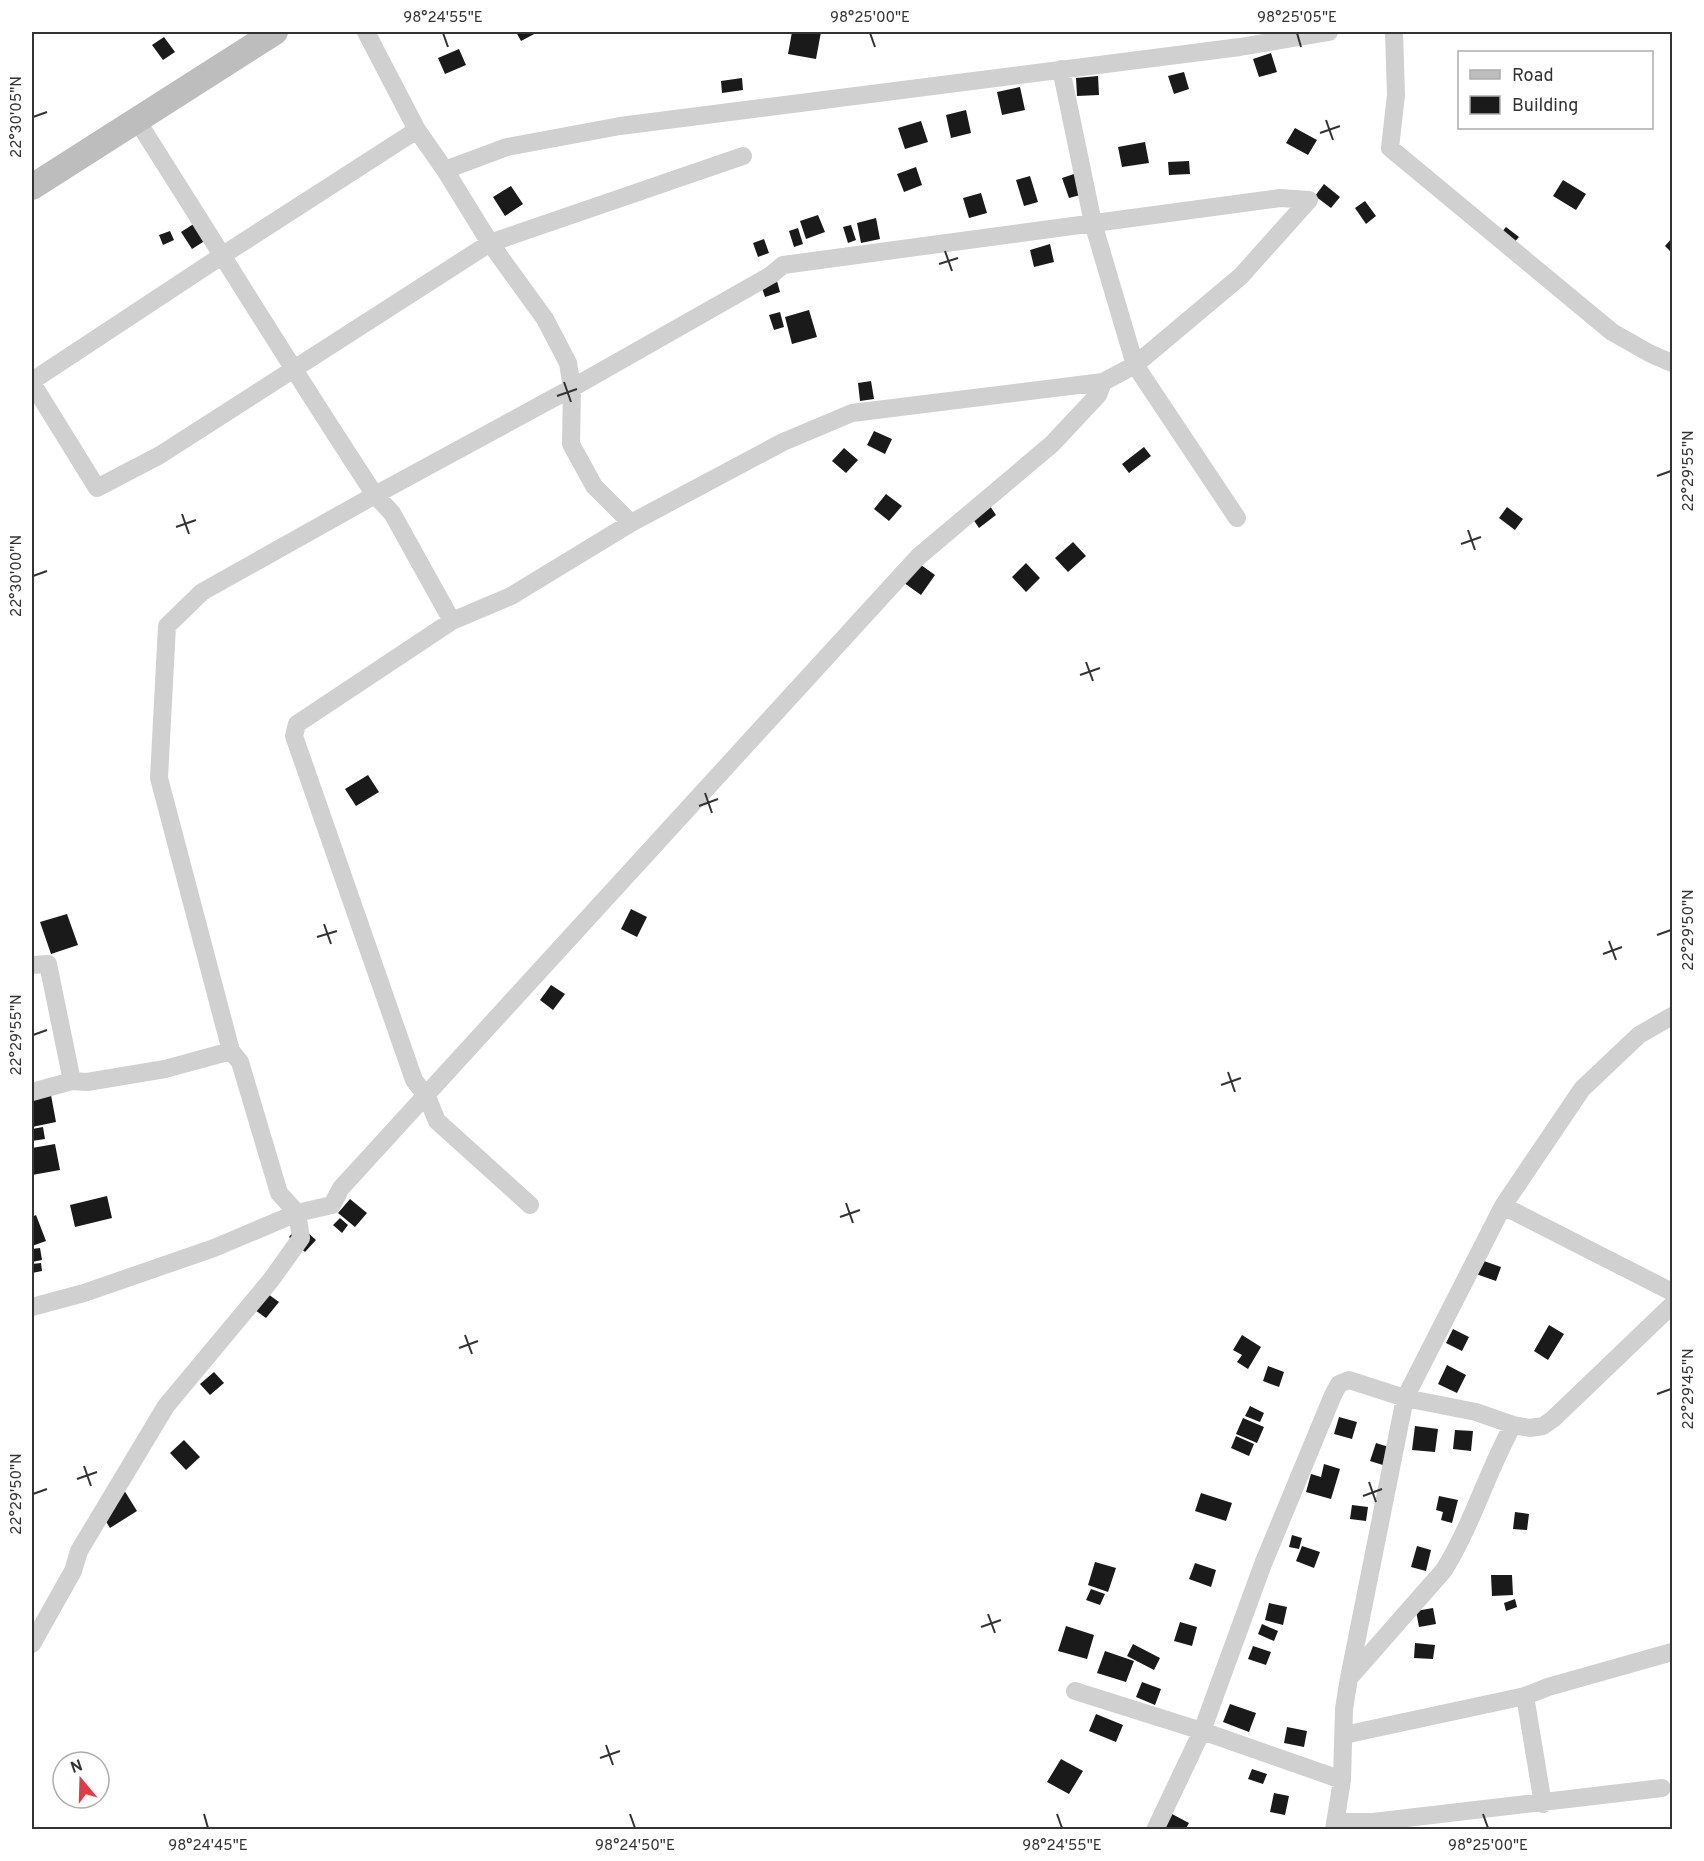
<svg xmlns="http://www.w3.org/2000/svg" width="1704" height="1861" viewBox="0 0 1704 1861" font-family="Overpass,sans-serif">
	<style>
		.building { fill: #1a1a1a }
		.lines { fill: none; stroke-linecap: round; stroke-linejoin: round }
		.street { stroke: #d0d0d0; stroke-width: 18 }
		.secondary { stroke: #bdbdbd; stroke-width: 26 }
		.ticks { fill: none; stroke: #333; stroke-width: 2 }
		.neatline { fill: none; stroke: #333; stroke-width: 2 }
		.ticks-label { font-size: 15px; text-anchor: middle; fill: #333 }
	</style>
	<rect width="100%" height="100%" fill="#fff"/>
	<path class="building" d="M516,32H538L521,41Z
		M792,32H821L816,59L788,54Z
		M164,37L175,52L163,60L152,45Z
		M459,49L466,65L445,74L438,58Z
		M1271,53L1277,72L1259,77L1253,59Z
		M1184,72L1189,89L1174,94L1168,76Z
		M1098,76L1099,95L1077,96L1076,78Z
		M742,78L743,90L722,93L721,81Z
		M1020,87L1025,110L1002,115L997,92Z
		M966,110L971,133L951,138L946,115Z
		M921,121L928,142L905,149L898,128Z
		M1295,128L1317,140L1308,155L1286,143Z
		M1145,142L1149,163L1122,167L1118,147Z
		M1189,161L1190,174L1169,175L1168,162Z
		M916,167L922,185L904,192L897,174Z
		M1077,173L1084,194L1069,198L1062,178Z
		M1030,176L1038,202L1024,206L1016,180Z
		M1563,180L1586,194L1576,210L1553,196Z
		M1324,184L1340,197L1331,208L1315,196Z
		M511,186L523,204L505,216L493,197Z
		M981,193L987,213L969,218L963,198Z
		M1365,201L1376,216L1366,224L1355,208Z
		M818,215L825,232L806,239L800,221Z
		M203,218L214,235L192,249L181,232Z
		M876,218L880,239L861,243L857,223Z
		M851,225L856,240L848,243L843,227Z
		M1506,227L1519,237L1505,253L1493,243Z
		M798,228L803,244L794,247L789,231Z
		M170,231L174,240L163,245L159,235Z
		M1672,238V253L1665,246Z
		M764,239L769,253L758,257L753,243Z
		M1050,244L1054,262L1034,267L1030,250Z
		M777,281L780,292L765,297L761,285Z
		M809,310L817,337L792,344L785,317Z
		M780,312L784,327L774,330L769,315Z
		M871,381L874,399L860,401L858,383Z
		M874,431L892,439L885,454L867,445Z
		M1144,447L1151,456L1129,473L1122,464Z
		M844,448L858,460L846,473L832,461Z
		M886,494L902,506L889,521L874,509Z
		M986,500L996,515L979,528L969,513Z
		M1507,507L1523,519L1515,530L1499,518Z
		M1073,542L1086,556L1068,572L1055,558Z
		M914,560L935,575L921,595L900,580Z
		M1026,563L1040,578L1026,592L1012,577Z
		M368,775L379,792L356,806L345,789Z
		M631,909L647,917L637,937L621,929Z
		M67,914L78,945L51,954L40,922Z
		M551,985L565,994L553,1010L540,1000Z
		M51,1095L56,1122L32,1127V1098Z
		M43,1127L45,1139L32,1141V1129Z
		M55,1144L60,1170L32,1175V1148Z
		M107,1196L112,1218L75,1227L70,1205Z
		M350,1199L367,1213L355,1227L338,1213Z
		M36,1215L46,1241L32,1246V1217Z
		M340,1218L348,1225L342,1233L333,1225Z
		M299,1225L316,1240L305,1252L289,1237Z
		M40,1248L42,1260L32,1262V1249Z
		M1481,1260L1501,1267L1496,1281L1476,1274Z
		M41,1263L42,1271L32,1273V1264Z
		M268,1294L279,1302L266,1318L255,1310Z
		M1549,1325L1564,1334L1548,1360L1534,1351Z
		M1453,1329L1469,1337L1462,1351L1446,1343Z
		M1242,1335L1261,1347L1248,1369L1237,1362L1242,1355L1233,1350Z
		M1447,1365L1466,1375L1457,1393L1438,1384Z
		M1268,1366L1284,1372L1279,1387L1263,1381Z
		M214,1372L224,1383L210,1395L200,1384Z
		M1250,1406L1264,1413L1260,1422L1245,1416Z
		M1339,1417L1357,1422L1352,1439L1334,1434Z
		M1243,1418L1264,1427L1257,1443L1236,1434Z
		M1415,1426L1438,1429L1435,1452L1412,1450Z
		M1455,1430L1473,1431L1471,1451L1453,1449Z
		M1236,1436L1254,1444L1249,1456L1231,1448Z
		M184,1440L200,1457L186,1470L170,1453Z
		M1376,1443L1392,1448L1386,1466L1370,1461Z
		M1324,1464L1340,1469L1331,1499L1306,1492L1311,1474L1321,1477Z
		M124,1490L137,1511L110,1528L97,1507Z
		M1201,1493L1232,1503L1226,1521L1195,1511Z
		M1439,1496L1458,1500L1452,1523L1441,1520L1443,1512L1436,1510Z
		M1352,1505L1368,1507L1366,1521L1350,1519Z
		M1515,1512L1529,1514L1527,1530L1513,1529Z
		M1292,1535L1302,1538L1299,1549L1289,1547Z
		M1302,1546L1320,1552L1314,1568L1296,1561Z
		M1417,1546L1431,1550L1426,1571L1411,1567Z
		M1095,1562L1116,1568L1108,1592L1088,1585Z
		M1195,1563L1216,1570L1211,1587L1189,1579Z
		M1491,1575H1512L1513,1595L1492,1596Z
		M1091,1589L1105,1594L1100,1605L1086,1600Z
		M1515,1599L1517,1607L1506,1611L1504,1603Z
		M1269,1603L1287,1607L1283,1625L1265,1620Z
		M1433,1608L1436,1624L1419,1627L1416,1611Z
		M1180,1622L1197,1627L1192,1646L1174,1641Z
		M1262,1624L1278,1631L1274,1641L1258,1634Z
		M1066,1626L1094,1635L1087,1659L1058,1651Z
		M1415,1643L1435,1645L1433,1659L1414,1658Z
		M1133,1644L1160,1658L1154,1670L1127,1656Z
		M1253,1646L1271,1652L1266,1665L1248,1659Z
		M1105,1651L1134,1661L1126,1682L1097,1673Z
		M1142,1682L1161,1689L1155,1705L1136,1697Z
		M1230,1704L1256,1713L1249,1732L1223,1722Z
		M1096,1714L1123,1725L1116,1742L1089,1731Z
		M1287,1727L1307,1731L1304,1747L1284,1743Z
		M1061,1759L1083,1771L1069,1794L1047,1782Z
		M1252,1769L1267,1774L1263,1784L1248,1779Z
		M1274,1793L1289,1796L1285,1815L1270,1812Z
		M1172,1814L1189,1823L1185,1830H1164Z"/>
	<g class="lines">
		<path class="street" d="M366,32L417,130L445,170L490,243L545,319L568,363L572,388L571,444L594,486L631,523
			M1394,32L1396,95L1390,148L1612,332L1651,354L1672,363
			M1061,69L1093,223L1135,365L1237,518
			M136,119C216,244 293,371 375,495L392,513L452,621
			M445,170L507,147L620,126L1240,47L1329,32
			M32,381L223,255L417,130
			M32,383L97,488L160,455L490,243L743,156
			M32,965L48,964L72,1081
			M32,1092L72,1081L87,1082L165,1069L231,1051
			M530,1205L437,1121L427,1097L414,1080L294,736L297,724L452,621L511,596L631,523L783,442L852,413L1103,382L1135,365L1241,276L1309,200
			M1503,1206L1672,1292
			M32,1307L84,1293L214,1248L297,1213L332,1205L341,1188L918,557L1052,444L1098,395L1103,382
			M32,1644L73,1571L79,1551L166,1406L271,1280L301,1238L297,1213L279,1193L240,1062L231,1051L159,778L167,626L202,592L375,495L572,388L771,275L783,265L1280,198L1309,200
			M1350,1677L1444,1570C1472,1525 1487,1472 1513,1425
			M1075,1691L1202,1731L1342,1780
			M1344,1735L1525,1696
			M1543,1804L1525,1696L1548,1687L1672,1652
			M1335,1822H1373L1662,1788
			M1155,1830L1202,1731L1263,1564L1333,1395L1339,1384L1349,1380L1405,1398L1476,1412L1513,1425L1530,1428L1543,1426L1553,1419L1672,1305
			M1334,1830L1342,1780L1344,1709L1349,1678L1405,1398L1503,1206L1582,1089L1639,1035L1672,1016"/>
		<path class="secondary" d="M32,187L275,32"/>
	</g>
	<path class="ticks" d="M443,33L448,47M870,33L875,47M1297,33L1301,47M33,117L47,112M1326,120L1333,140M1320,133L1340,126M945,251L952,271M939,264L958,258M564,382L571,402M557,396L577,389M1657,476L1671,471M182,514L189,534M176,527L196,520M1468,530L1475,550M1461,544L1481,537M33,576L47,571M1086,662L1093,681M1080,675L1100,668M705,793L712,813M699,806L718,799M324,924L331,944M1657,935L1671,930M317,937L337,931M1609,941L1616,960M1603,954L1622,947M33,1035L47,1030M1228,1072L1235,1092M1221,1085L1241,1078M846,1203L853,1223M840,1217L860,1210M465,1335L472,1354M459,1348L478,1341M1657,1394L1671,1389M84,1466L91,1486M77,1479L97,1472M1369,1482L1376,1502M33,1494L47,1489M1363,1496L1382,1489M988,1614L995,1633M981,1627L1001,1620M606,1745L613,1765M600,1758L620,1751M204,1814L208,1828M630,1814L635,1828M1057,1814L1062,1828M1483,1814L1488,1828"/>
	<rect width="1704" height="1861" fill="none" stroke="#ffffff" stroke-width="66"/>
	<rect x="1458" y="51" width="195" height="78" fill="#ffffff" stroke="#adadad" stroke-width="1.5"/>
	<rect x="1470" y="70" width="30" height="9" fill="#bdbdbd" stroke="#adadad" stroke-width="1.5"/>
	<text x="1512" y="81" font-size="18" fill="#333333">Road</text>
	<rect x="1470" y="96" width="30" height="18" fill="#1a1a1a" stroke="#adadad" stroke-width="1.5"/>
	<text x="1512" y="111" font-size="18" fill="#333333">Building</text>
	<g transform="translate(81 1780) rotate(341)"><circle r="28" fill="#ffffff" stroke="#adadad" stroke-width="1.5"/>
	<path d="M0-4.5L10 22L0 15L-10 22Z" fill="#e63946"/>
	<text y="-9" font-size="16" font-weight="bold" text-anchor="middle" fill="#333333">N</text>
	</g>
	<rect x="33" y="33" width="1638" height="1795" class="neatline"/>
	<g class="ticks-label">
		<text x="443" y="22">98°24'55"E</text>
		<text x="870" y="22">98°25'00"E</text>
		<text x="1297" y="22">98°25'05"E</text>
		<text transform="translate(16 117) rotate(-90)" y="5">22°30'05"N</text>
		<text transform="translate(1688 471) rotate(-90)" y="5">22°29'55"N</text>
		<text transform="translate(16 576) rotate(-90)" y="5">22°30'00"N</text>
		<text transform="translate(1688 930) rotate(-90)" y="5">22°29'50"N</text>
		<text transform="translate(16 1035) rotate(-90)" y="5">22°29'55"N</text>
		<text transform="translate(1688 1389) rotate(-90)" y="5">22°29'45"N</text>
		<text transform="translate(16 1494) rotate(-90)" y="5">22°29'50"N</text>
		<text x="208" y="1850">98°24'45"E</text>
		<text x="635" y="1850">98°24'50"E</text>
		<text x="1062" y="1850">98°24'55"E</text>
		<text x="1488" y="1850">98°25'00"E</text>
	</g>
</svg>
